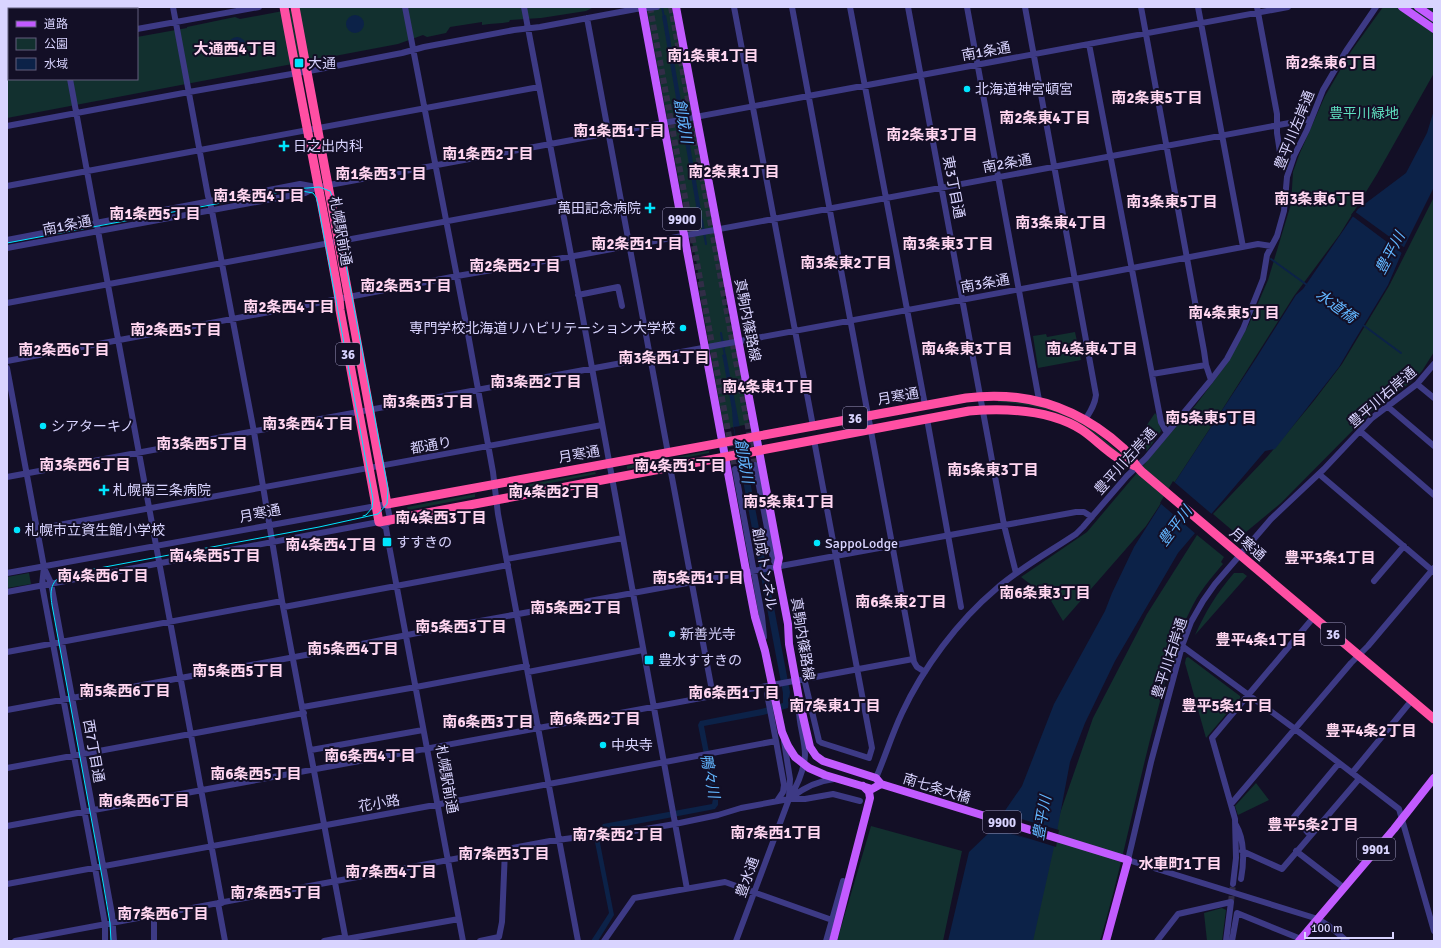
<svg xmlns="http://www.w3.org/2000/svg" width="1441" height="948" viewBox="0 0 1441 948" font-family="Signika,'Noto Sans JP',sans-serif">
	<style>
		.green { fill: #12302f }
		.water { fill: #0c2248 }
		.pier { fill: #130f26 }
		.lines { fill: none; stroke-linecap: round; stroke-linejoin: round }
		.stream { stroke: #0c2248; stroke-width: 2 }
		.minor-tunnel { stroke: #312d47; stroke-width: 6; stroke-dasharray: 6 3; stroke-linecap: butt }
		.minor { stroke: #3d3a85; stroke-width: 6 }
		.major { stroke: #c25bff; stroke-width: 8 }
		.highway { stroke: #ff4fa3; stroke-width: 9 }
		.tram { stroke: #00e5ff; stroke-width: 1 }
		.poi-dot { fill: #00e5ff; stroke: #130f26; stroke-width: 1.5 }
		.labels { text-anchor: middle; stroke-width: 4; stroke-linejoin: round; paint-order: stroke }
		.shield { fill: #130f26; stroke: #9e99be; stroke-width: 1 }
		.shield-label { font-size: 13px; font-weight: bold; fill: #d9d4ff }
		.street-label { font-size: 14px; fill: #d9d4ff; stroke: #130f26 }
		.poi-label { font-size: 14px; fill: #d9d4ff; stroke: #130f26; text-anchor: start }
		.park-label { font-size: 14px; fill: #5fe0c0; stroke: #130f26 }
		.neighbourhood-label { font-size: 15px; font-weight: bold; fill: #ffd6f0; stroke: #130f26 }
		.water-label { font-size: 15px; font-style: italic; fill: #62b6ff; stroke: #130f26 }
	</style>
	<rect width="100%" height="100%" fill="#130f26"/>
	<path class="green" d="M304,7H594L586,11L541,18L510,20L509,22C500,24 492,23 482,25V22L450,27L446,33L427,37L423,35L398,44L7,118V59L9,58V79H137V37L187,28V27L235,17L240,19Z
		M646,7H672L723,281L725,301L738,356L749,424L724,429L700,295C699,272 695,249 687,226Z
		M1383,7H1434V73L1377,174L1340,234L1294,296L1222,410L1146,526L1063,621L1050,599L1021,577L1087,532L1185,416L1195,406L1226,365L1249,324L1268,280L1291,204L1293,172L1299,155L1325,96L1352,50Z
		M1434,197V352L1422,371L1411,382L1372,411L1281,503L1240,537L1213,514L1267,457L1313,402L1342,364L1389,286Z
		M1075,332L1081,360L1038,368L1033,336L1046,334L1047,337Z
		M998,400C1026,400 1056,408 1080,422C1096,431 1110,445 1124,456L1123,458C1110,447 1098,435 1084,426C1059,410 1027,403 998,402Z
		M1155,413L1158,417L1161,431L1147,451L1136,441Z
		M709,451V453L627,469V466Z
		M595,472L596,474L516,490L515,487Z
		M475,494V497L408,510L407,507Z
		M1197,535L1224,557L1221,562L1223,564C1211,578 1198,593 1190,611C1174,641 1167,676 1158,709C1137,786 1123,864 1100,941H1032L1049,845L1093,718L1147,614Z
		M29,573L31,584L7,588V577Z
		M1234,573H1243L1247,576L1195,635C1206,611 1216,594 1234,573Z
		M1188,657L1240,696V698L1206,738L1185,663L1186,658Z
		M1256,783L1269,800L1238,815L1235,806Z
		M871,826L962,851L943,941H837Z
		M1222,908L1226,910L1222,941H1207L1204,913Z"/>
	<path class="water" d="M346 24a9 9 0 1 1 18 0a9 9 0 1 1-18 0Z
		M666,15L681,101L683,105L677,106L676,98L662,16Z
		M228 46a9 9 0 1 1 18 0a9 9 0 1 1-18 0Z
		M1434,110V187L1405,245L1388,285L1353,343L1339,367L1275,449L1265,451L1178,553L1115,661L1085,723L1070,762L1054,847L1033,941H948L969,852L993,829L1029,839L993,828L1022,786L1054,704L1105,611L1112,593L1134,547L1175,482L1255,360L1296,295L1303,289L1358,209L1406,173L1427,133Z
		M682,133H688L703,222L699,223L686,147Z
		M726,354L790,692L788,708L763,715L704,726L718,800V805L715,809L605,830L600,843L614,915L598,941H591L609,913L595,842L598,831L603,824L712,804L713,799L698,725L700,721L761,709L783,703V693L741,470L733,425L732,410L723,359L722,355Z"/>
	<path class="pier" d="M1354,211L1405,248L1403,254L1351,215Z
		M741,426L749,465L740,467L734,427Z
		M1173,481L1214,516L1197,535L1160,503Z
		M1001,813L1059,830L1056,847L992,827Z"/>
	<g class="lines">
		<path class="stream" d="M662,7L664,17
			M680,102L686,133
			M702,220L706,244
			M1271,259L1307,285
			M1363,325L1401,353
			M721,333L725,356"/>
		<path class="minor-tunnel" d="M650,7L735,469
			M671,7L755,465
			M1231,902L1233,884"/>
		<path class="minor" d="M56,7L57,9
			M173,7L208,196L212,211L254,432L282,601L346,941
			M405,7L468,334L493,472L498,514L578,941
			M524,7L582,313L687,889
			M734,7L813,426
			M792,7L914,662L917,667L925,672
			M850,7L925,405
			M908,7L1004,525L1016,573
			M967,7L1039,400
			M1025,7L1096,395C1095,405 1090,412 1085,420
			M1141,7L1204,351L1206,365L1211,380
			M1198,7L1243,247
			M1257,7L1277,114V133L1281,159
			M587,18L668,453
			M137,29L259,7
			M1089,44L1161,422L1167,433
			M7,54L9,53
			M70,79L222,903
			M7,126L189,92L320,69L402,53L424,47L514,30L540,27L636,9L657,7
			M7,186L539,87
			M7,240L300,184L316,187L324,186L1288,7
			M7,248L305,193L317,187
			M578,295L618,287L622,306
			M7,303L561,200
			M7,361L328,301L457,276L580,255L1311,119
			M7,368L44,567L42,585L95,868L105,924V941
			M1152,374L1206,365
			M1417,384L1434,398
			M1387,406L1434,446
			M927,419L961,607
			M1360,431L1434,495
			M755,465L773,559L777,567
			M670,467L713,696
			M735,469L762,616L764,637
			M1319,474L1434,572
			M7,477L1075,279L1258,244L1271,246
			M37,529L602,425
			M507,559L623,538
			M44,568L51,583L112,914L114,941
			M7,573L387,504L390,519L388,523
			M1374,581L1404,546
			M7,592L379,522L386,528L388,540L463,941
			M284,607L508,565
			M1182,646L1295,729L1399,809L1434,931
			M7,652L282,601
			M528,672L643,650
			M804,678L819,741L822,743L869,758L872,748L814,440
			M771,684L767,694L776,741L784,785L783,792L777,801
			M303,707L416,687L527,666
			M7,710L311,654L458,625L1076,512H1084L1092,517
			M784,741L790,779L789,797
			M311,750L423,730
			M7,768L304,713
			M1352,773L1412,700
			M876,778C885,757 892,734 902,713C923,668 958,621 996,589C1020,568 1049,552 1076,534L1083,527L1127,476L1146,458L1167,433L1211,380L1227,359L1243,329L1263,279L1267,255L1277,236L1284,211L1287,177L1294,156L1307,130L1323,90L1346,51L1376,7
			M792,797C805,787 817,781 834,779
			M1231,804L1351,663L1368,646L1434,568
			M1236,825C1245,840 1244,863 1241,879
			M7,826L913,659
			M1310,835L1294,817L1339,763
			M1242,851L1282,869L1359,779
			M1296,851L1344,888
			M7,884C264,837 520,790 776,741
			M1233,884L1236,858L1235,819L1212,738L1313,618
			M218,903L225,941
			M154,915V941
			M346,939L459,919
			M15,941L550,841L580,837L593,838L675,824L718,815L741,808L789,799H805L833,794L860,801
			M324,941L345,937
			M480,941L499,937L502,922L505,850
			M604,941L634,898L725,882L832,920
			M736,941L789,799C797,786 804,771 805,755C805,740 799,725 799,710
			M826,941L843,881
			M1157,941L1178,914L1231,902L1226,941
			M1232,941L1237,913L1301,939
			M1347,941L1329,926L1318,919L1128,860L1151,762L1182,646L1191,622L1203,601L1215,584L1271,519L1324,469L1372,418L1417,384L1434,364"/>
		<path class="major" d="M642,7L745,565L755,617L765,651L782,732L788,746L795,757L809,768L825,775L872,789L881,784
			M676,7L779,558L777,567L788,624L789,644L799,699L810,747L816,756L823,761L876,778L881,784
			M1402,7L1434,29
			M1418,7L1434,18
			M881,784L1128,860L1106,941
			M833,941L870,798L869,792L863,786
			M1299,941L1394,829L1434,778"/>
		<path class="highway" d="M284,7C302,105 322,201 339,299L340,310L379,522L969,411C1006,408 1049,409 1082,430C1094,438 1105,450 1118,458C1123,461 1129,463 1135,466
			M295,7L387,504L966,398C1027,390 1078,407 1123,448C1130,455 1134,465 1142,472L1434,719"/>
		<path class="tram" d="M302,191L313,193L316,197L318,204L373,499L372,508L366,515L363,516
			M7,243L296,189L319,187L330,191L334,201L388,489L387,504L378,514L319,527L62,575C50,583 50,592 52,605L103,882L110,923L111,941"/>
	</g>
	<g class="poi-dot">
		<rect x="294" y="58" width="10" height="10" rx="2"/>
		<circle cx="967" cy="89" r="4"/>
		<path d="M282 140h4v4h4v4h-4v4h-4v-4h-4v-4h4z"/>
		<path d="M648 202h4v4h4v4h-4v4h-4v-4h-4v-4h4z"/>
		<circle cx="683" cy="328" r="4"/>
		<circle cx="43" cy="426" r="4"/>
		<path d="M102 484h4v4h4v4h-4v4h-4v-4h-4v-4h4z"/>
		<circle cx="17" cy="530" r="4"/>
		<rect x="382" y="537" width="10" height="10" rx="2"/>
		<circle cx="817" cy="543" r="4"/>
		<circle cx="672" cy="634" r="4"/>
		<rect x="644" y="655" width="10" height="10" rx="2"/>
		<circle cx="603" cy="745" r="4"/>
	</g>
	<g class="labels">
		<g class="shield">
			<rect x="663" y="208" width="38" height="22" rx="3"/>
			<rect x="336" y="343" width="24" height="22" rx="3"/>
			<rect x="843" y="407" width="24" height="22" rx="3"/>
			<rect x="1321" y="623" width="24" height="22" rx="3"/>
			<rect x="983" y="811" width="38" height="22" rx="3"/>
			<rect x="1357" y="838" width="38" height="22" rx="3"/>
		</g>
		<g class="shield-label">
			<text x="682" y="224">9900</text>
			<text x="348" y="359">36</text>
			<text x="855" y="423">36</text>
			<text x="1333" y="639">36</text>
			<text x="1002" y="827">9900</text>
			<text x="1376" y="854">9901</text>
		</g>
		<g class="street-label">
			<text transform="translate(986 51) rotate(-10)" y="5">南1条通</text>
			<text transform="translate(1294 130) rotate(-68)" y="5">豊平川左岸通</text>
			<text transform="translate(1007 163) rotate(-10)" y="5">南2条通</text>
			<text transform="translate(954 187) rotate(79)" y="5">東3丁目通</text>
			<text transform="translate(67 225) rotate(-11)" y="5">南1条通</text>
			<text transform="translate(341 231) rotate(80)" y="5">札幌駅前通</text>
			<text transform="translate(985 283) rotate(-10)" y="5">南3条通</text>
			<text transform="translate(748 320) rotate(79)" y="5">真駒内篠路線</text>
			<text transform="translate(898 396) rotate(-10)" y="5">月寒通</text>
			<text transform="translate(1382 397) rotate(-41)" y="5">豊平川右岸通</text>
			<text transform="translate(431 445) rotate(-10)" y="5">都通り</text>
			<text transform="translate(579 454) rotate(-10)" y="5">月寒通</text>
			<text transform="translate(1125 461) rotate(-48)" y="5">豊平川左岸通</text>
			<text transform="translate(260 513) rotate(-11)" y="5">月寒通</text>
			<text transform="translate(1248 544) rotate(41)" y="5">月寒通</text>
			<text transform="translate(765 569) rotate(80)" y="5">創成トンネル</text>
			<text transform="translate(803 639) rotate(81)" y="5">真駒内篠路線</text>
			<text transform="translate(1169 658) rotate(-72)" y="5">豊平川右岸通</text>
			<text transform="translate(94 751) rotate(80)" y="5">西7丁目通</text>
			<text transform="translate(447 779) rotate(80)" y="5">札幌駅前通</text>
			<text transform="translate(937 788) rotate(17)" y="5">南七条大橋</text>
			<text transform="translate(379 803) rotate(-10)" y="5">花小路</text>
			<text transform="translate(747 877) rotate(-70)" y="5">豊水通</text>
		</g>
		<g class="poi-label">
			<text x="308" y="68">大通</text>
			<text x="975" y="94">北海道神宮頓宮</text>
			<text x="293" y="151">日之出内科</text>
			<text x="641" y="213" text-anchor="end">萬田記念病院</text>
			<text x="675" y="333" text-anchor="end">専門学校北海道リハビリテーション大学校</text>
			<text x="51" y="431">シアターキノ</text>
			<text x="113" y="495">札幌南三条病院</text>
			<text x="25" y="535">札幌市立資生館小学校</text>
			<text x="396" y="547">すすきの</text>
			<text x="825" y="548">SappoLodge</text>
			<text x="680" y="639">新善光寺</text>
			<text x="658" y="665">豊水すすきの</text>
			<text x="611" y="750">中央寺</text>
		</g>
		<g class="park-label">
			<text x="1364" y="118">豊平川緑地</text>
		</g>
		<g class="neighbourhood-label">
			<text x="235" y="54">大通西4丁目</text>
			<text x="713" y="61">南1条東1丁目</text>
			<text x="1331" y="68">南2条東6丁目</text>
			<text x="1157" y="103">南2条東5丁目</text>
			<text x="1045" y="123">南2条東4丁目</text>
			<text x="619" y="136">南1条西1丁目</text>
			<text x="932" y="140">南2条東3丁目</text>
			<text x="488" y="159">南1条西2丁目</text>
			<text x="734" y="177">南2条東1丁目</text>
			<text x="381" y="179">南1条西3丁目</text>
			<text x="259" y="201">南1条西4丁目</text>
			<text x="1320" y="204">南3条東6丁目</text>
			<text x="1172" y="207">南3条東5丁目</text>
			<text x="155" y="219">南1条西5丁目</text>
			<text x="1061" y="228">南3条東4丁目</text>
			<text x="637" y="249">南2条西1丁目</text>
			<text x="948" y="249">南3条東3丁目</text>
			<text x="846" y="268">南3条東2丁目</text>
			<text x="515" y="271">南2条西2丁目</text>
			<text x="406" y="291">南2条西3丁目</text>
			<text x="289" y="312">南2条西4丁目</text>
			<text x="1234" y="318">南4条東5丁目</text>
			<text x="176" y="335">南2条西5丁目</text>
			<text x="967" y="354">南4条東3丁目</text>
			<text x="1092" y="354">南4条東4丁目</text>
			<text x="64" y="355">南2条西6丁目</text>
			<text x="664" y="363">南3条西1丁目</text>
			<text x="536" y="387">南3条西2丁目</text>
			<text x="768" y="392">南4条東1丁目</text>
			<text x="428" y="407">南3条西3丁目</text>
			<text x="1211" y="423">南5条東5丁目</text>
			<text x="308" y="429">南3条西4丁目</text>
			<text x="202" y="449">南3条西5丁目</text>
			<text x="85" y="470">南3条西6丁目</text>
			<text x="680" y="471">南4条西1丁目</text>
			<text x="993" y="475">南5条東3丁目</text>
			<text x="554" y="497">南4条西2丁目</text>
			<text x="789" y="507">南5条東1丁目</text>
			<text x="441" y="523">南4条西3丁目</text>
			<text x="331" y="550">南4条西4丁目</text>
			<text x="215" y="561">南4条西5丁目</text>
			<text x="1330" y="563">豊平3条1丁目</text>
			<text x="103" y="581">南4条西6丁目</text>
			<text x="698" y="583">南5条西1丁目</text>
			<text x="1045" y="598">南6条東3丁目</text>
			<text x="901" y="607">南6条東2丁目</text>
			<text x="576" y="613">南5条西2丁目</text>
			<text x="461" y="632">南5条西3丁目</text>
			<text x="1261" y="645">豊平4条1丁目</text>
			<text x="353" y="654">南5条西4丁目</text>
			<text x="238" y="676">南5条西5丁目</text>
			<text x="125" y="696">南5条西6丁目</text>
			<text x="734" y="698">南6条西1丁目</text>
			<text x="835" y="711">南7条東1丁目</text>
			<text x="1227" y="711">豊平5条1丁目</text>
			<text x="595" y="724">南6条西2丁目</text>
			<text x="488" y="727">南6条西3丁目</text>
			<text x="1371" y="736">豊平4条2丁目</text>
			<text x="370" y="761">南6条西4丁目</text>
			<text x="256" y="779">南6条西5丁目</text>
			<text x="144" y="806">南6条西6丁目</text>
			<text x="1313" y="830">豊平5条2丁目</text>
			<text x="776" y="838">南7条西1丁目</text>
			<text x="618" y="840">南7条西2丁目</text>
			<text x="504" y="859">南7条西3丁目</text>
			<text x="1180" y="869">水車町1丁目</text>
			<text x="391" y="877">南7条西4丁目</text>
			<text x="276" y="898">南7条西5丁目</text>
			<text x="163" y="919">南7条西6丁目</text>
		</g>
		<g class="water-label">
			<text transform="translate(683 121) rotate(80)" y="5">創成川</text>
			<text transform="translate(1390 253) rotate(-62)" y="5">豊平川</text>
			<text transform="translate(1336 306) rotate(36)" y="5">水道橋</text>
			<text transform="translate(744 461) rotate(80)" y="5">創成川</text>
			<text transform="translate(1175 526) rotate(-53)" y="5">豊平川</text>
			<text transform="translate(710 776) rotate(79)" y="5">鴨々川</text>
			<text transform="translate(1042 818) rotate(-80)" y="5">豊平川</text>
		</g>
	</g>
	<rect width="1441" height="948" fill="none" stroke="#d9d4ff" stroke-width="16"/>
	<rect x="8" y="8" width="130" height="72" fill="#130f26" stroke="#625e7d"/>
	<rect x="16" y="21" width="20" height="6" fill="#c25bff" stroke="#625e7d"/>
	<text x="44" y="28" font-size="12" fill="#d9d4ff">道路</text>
	<rect x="16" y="38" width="20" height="12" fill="#12302f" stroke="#625e7d"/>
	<text x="44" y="48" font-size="12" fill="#d9d4ff">公園</text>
	<rect x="16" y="58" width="20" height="12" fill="#0c2248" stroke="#625e7d"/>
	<text x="44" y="68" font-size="12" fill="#d9d4ff">水域</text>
	<path d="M1305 932v6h88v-6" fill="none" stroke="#d9d4ff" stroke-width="2"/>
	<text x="1311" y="932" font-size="12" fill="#d9d4ff" stroke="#130f26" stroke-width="3" paint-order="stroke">100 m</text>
</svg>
